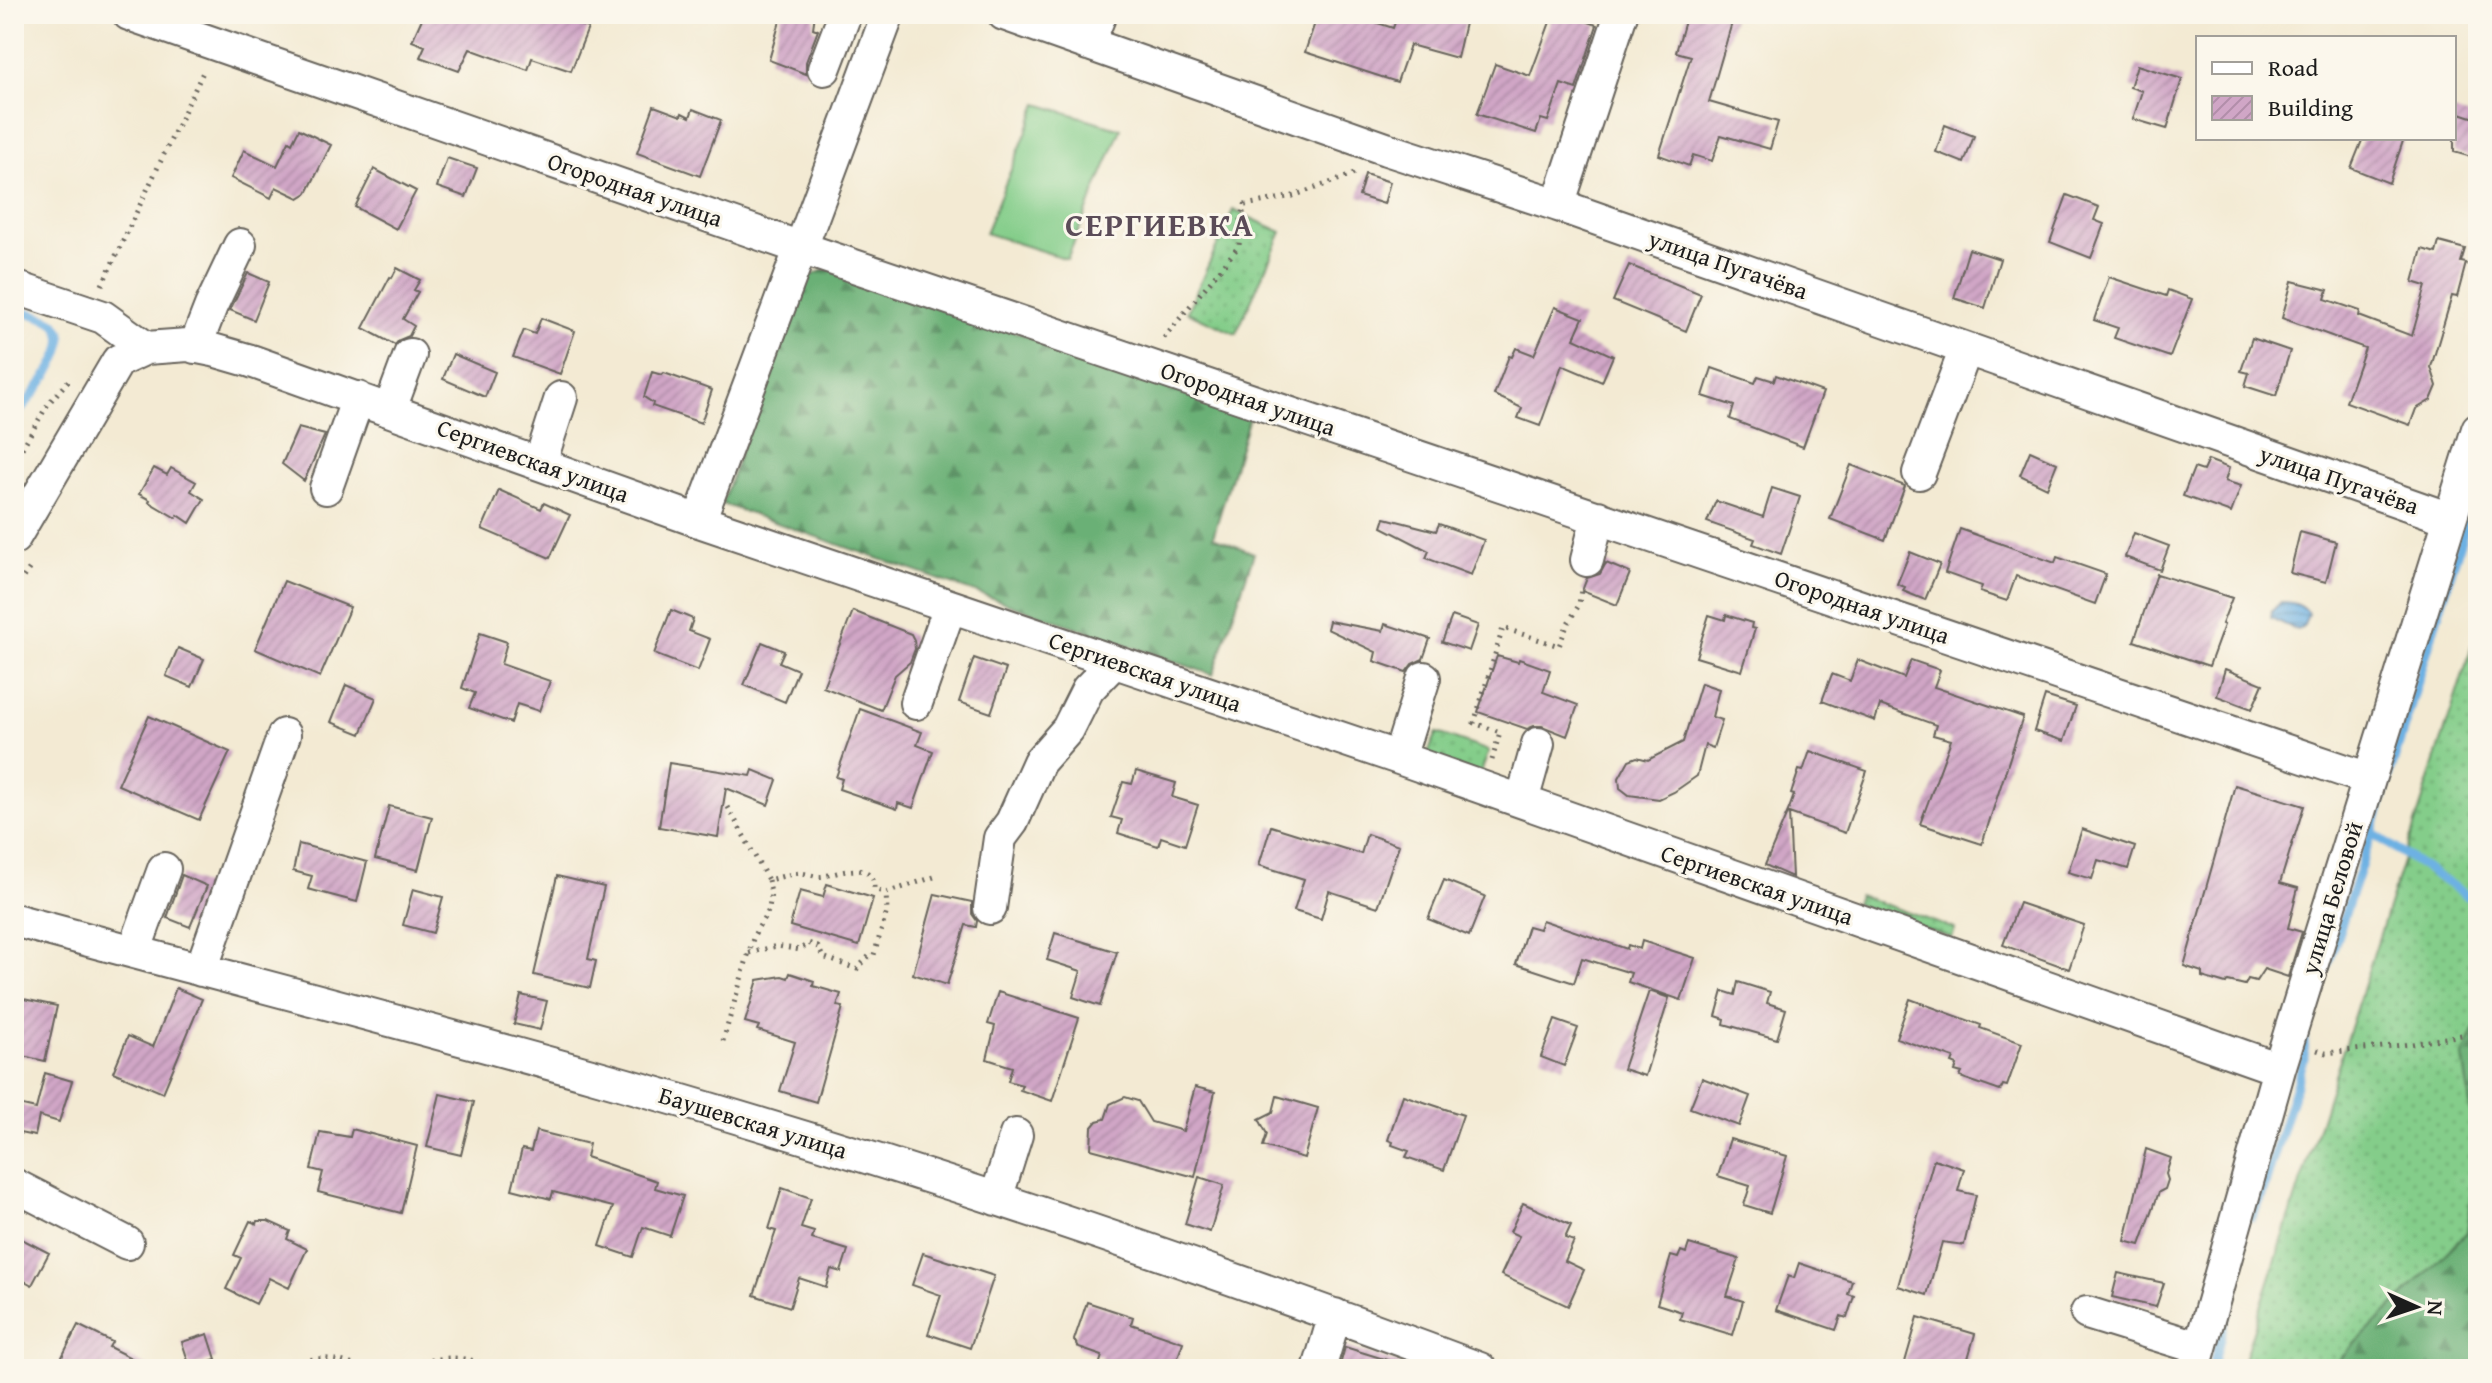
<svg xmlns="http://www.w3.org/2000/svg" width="2492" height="1383" font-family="'Gentium Book Plus',serif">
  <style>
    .grass { fill: url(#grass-dots); stroke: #507453; stroke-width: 2 }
    .forest { fill: url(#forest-firs); stroke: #446649; stroke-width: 2 }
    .garden { fill: #84cd8a; stroke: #507453; stroke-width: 2 }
    .water { fill: url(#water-rules); stroke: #446680; stroke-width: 2 }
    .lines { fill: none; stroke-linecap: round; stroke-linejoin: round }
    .stream { stroke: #6db1e3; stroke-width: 9 }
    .building { fill: url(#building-hatch) }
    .minor-casing { stroke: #67645c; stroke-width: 36 }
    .path { stroke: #67645c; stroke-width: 5; stroke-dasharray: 2 6; stroke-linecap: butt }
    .minor { stroke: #fff; stroke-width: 32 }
    .labels { text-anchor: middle; stroke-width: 6; stroke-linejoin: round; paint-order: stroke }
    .street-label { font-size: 24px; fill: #1c1c1c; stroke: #fbf7ec }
    .district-label { font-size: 32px; font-weight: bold; letter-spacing: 2px; fill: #5b4c58; stroke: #fbf7ec }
  </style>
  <defs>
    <pattern id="grass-dots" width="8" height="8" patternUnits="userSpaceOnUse" patternTransform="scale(2)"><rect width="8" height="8" fill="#84cd8a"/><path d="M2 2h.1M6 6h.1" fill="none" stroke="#71af76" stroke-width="1.8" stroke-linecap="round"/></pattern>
    <pattern id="forest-firs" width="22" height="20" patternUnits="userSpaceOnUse" patternTransform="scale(2)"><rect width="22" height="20" fill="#6bb076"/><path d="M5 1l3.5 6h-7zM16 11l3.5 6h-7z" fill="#578e60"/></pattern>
    <pattern id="water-rules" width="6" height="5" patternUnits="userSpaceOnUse" patternTransform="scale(2)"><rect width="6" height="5" fill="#6db1e3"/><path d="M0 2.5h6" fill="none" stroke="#598fb7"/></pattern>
    <pattern id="building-hatch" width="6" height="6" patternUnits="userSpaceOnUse" patternTransform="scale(2)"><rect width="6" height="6" fill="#d0a6c6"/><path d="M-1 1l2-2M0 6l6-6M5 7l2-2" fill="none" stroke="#b28eaa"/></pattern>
  </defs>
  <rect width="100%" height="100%" fill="#fbf7ec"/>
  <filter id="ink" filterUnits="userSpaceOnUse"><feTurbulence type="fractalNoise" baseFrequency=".0125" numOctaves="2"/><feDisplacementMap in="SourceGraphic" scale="16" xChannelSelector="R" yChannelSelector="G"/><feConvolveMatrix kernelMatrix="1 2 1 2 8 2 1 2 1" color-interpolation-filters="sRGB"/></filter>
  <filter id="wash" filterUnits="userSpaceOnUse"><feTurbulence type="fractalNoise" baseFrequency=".006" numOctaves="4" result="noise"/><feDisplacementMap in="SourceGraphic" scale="32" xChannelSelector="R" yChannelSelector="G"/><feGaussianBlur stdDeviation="1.8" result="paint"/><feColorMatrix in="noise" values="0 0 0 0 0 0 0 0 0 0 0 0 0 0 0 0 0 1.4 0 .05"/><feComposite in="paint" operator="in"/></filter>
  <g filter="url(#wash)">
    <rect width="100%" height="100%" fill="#f3ead3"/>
    <!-- grass -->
    <path class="grass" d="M1233,210L1282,232L1236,334L1187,312Z
      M2478,627V1369H2241Z
      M1437,733L1489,751L1480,775L1427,755Z
      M1858,895L1955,929L1952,938L1855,904Z"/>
    <!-- forest -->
    <path class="forest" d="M833,268L1250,414L1213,537L1254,553L1213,675L722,504L792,304C805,283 807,272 833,268Z
      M2478,1022V1369H2336L2339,1360L2467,1232L2477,1155L2463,1056Z"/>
    <!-- garden -->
    <path class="garden" d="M1038,104L1121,129L1067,259L985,233Z"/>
    <!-- water -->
    <path class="water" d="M2281,602C2292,602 2303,604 2308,614L2303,628L2297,630L2271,618L2272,611Z"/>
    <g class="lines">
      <!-- stream -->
      <path class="stream" d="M14,309C25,312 40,315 51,321C85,341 28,400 14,418
        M2372,833L2478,903
        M2326,970L2372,833L2478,484
        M2252,1217L2261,1198L2304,1059L2305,1033
        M2212,1369L2233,1289"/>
    </g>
    <g id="blocks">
      <!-- building -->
      <path class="building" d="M424,14H548L588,28L571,71L532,58L528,70L470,49L459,71L420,57L425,46L412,41Z
        M782,14H815L813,28L818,30L806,62V74L769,60Z
        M1318,14H1350L1393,28L1398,14H1430L1465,23L1457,58L1410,45L1397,82L1305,52Z
        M1553,14H1567L1597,25L1576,89L1561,84L1548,121L1541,119L1536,133L1477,114L1495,64L1530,76Z
        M1687,14H1716L1733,19L1709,102L1778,122L1770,149L1721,135L1712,161L1693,155L1689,166L1659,155L1691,56L1676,52Z
        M2137,65L2182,79L2167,129L2133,119L2142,91L2130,87Z
        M654,106L681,116L682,113L690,117L693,109L721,120L700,176L637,153Z
        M2454,111L2478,119V159L2454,152Z
        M1945,125L1974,136L1964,163L1936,152Z
        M299,129L331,145L307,193L299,198L276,187L271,198L231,178L244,150L277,166L289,141L292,143Z
        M2363,138H2404L2389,183L2351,168Z
        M447,158L477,168L466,197L437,187Z
        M374,169L416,191L396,229L355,207Z
        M1365,174L1390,182L1384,204L1359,196Z
        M2067,195L2099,207L2094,220L2104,224L2091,258L2050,242Z
        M2439,242L2465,249L2461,262L2466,263L2457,297L2452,296L2431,367L2437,386L2431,400L2416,409L2410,425L2346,402L2365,348L2282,318L2292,281L2328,290L2325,299L2360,311L2359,316L2412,336L2426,286L2413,282L2422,249L2436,253Z
        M1969,249L2000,259L1985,308L1954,298Z
        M1629,265L1701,294L1686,331L1613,301Z
        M397,268L420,280L414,290L418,292L403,319L414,326L409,336L399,340L395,345L363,328L390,277L392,278Z
        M248,273L269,282L254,320L230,310Z
        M2109,277L2166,296L2168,290L2192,299L2170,357L2114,338L2118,328L2094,320Z
        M1555,307L1583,318L1574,338L1613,356L1602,382L1562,365L1540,426L1518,418L1522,408L1494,395L1509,356L1512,357L1516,348L1534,355Z
        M541,318L575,331L560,374L513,357L524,330L535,334Z
        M2252,338L2290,351L2276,396L2245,386L2249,373L2241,371Z
        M453,354L495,372L485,397L443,379Z
        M1712,368L1755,383L1758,376L1774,381L1776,375L1823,392L1803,447L1730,419L1734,406L1703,396Z
        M652,372L662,375L664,373L712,390L701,423L652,406L653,403L644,397Z
        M298,428L325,435L304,481L282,464Z
        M2030,451L2057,463L2047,488L2020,475Z
        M2208,460L2229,468L2225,481L2241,486L2231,513L2183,496L2194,468L2203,471Z
        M1851,465L1905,486L1885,540L1830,519Z
        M154,468L167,475L171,468L196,482L191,491L204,499L190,523L178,515L176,518L149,502L150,500L139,494Z
        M1772,488L1800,497L1781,554L1753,544L1755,539L1707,522L1716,501L1763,517Z
        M499,490L541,509L544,503L570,515L550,558L482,529Z
        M1385,518L1436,531L1439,524L1484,540L1471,575L1426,558L1429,551L1382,527Z
        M1960,529L2055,563L2057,557L2106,574L2095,604L2016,576L2007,601L1980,592L1982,586L1945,573Z
        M2300,532L2336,542L2326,582L2290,573Z
        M2134,533L2169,546L2160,570L2125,557Z
        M1910,552L1940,564L1925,600L1903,591L1905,587L1897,584Z
        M1606,563L1630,573L1617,605L1582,591L1587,578L1600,574Z
        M2157,574L2232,598L2222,624L2224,625L2209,666L2134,641Z
        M284,581L350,607L320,677L255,649Z
        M671,610L693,619L689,631L710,639L698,671L654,654Z
        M853,611L911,634L914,640L915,649L910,662L895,675L881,710L823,687Z
        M1709,615L1725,620L1726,615L1752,623L1751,628L1755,629L1742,671L1696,657Z
        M1452,616L1478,625L1469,651L1442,642Z
        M1329,621L1383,631L1385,624L1430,639L1423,659L1412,664L1406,672L1374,661L1376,652L1327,629Z
        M480,633L507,642L501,664L550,681L539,711L517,704L511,723L469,708L475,693L462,688Z
        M762,642L784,651L779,662L798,670L785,702L744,685Z
        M178,648L204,659L192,687L166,676Z
        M1497,656L1518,662L1519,659L1550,670L1543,692L1578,705L1567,736L1542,726H1534L1527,729L1478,712Z
        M974,658L1006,669L991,713L959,702Z
        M1858,660L1904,678L1911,660L1940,670L1934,687L2023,717L1982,844L1920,824L1951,740L1933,735L1936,725L1880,705L1875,721L1822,701L1832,674L1850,681Z
        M2225,669L2263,684L2252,709L2217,696Z
        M1701,683L1719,689L1712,717L1722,720L1713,748L1705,745L1697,776L1674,792L1659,799L1629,795L1620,788L1619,778L1629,760L1637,757L1648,760L1683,742Z
        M346,685L376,698L361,734L331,722Z
        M2045,696L2076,706L2064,741L2034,731Z
        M860,709L922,732L917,745L933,751L913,808L898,803L897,809L839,789L842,779L836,777Z
        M149,716L230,752L199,820L118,785Z
        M1810,751L1867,771L1845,833L1789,813L1792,877L1765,865L1789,809L1794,795L1791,794L1799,770L1803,771Z
        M669,763L751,776L753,770L777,780L768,805L726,788L718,837L659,827Z
        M1136,771L1176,783L1172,797L1198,805L1185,845L1161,837L1158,846L1118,833L1122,820L1111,817L1123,782L1132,784Z
        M2235,785L2304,806L2280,883L2298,888L2288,928L2302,932L2288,977L2264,969L2256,981L2248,979L2245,985L2228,981L2226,984L2202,977V972L2184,966Z
        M389,806L432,817L418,870L375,859Z
        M1271,826L1361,854L1367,834L1399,845L1378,907L1329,891L1321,919L1294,911L1304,879L1259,865Z
        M2082,829L2135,847L2128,869L2098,860L2092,879L2068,872Z
        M299,844L367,862L357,902L308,889L312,876L293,871Z
        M182,875L207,886L190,927L167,918Z
        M557,876L604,887L588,959L596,961L590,988L534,975Z
        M1444,880L1485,896L1469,936L1428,919Z
        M827,884L873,898L859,946L790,926L800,891L823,897Z
        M413,889L443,897L433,933L403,925Z
        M935,894L972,902V914L977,921L976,927L966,925L947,985L913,974Z
        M2019,903L2084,925L2069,969L2003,945Z
        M1542,920L1627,949L1628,945L1640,949L1642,941L1695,958L1681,1000L1628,982L1631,973L1582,958L1574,983L1516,964L1528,926L1539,929Z
        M1055,933L1117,952L1100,1006L1073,997L1081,971L1047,960Z
        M790,973L814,981L813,986L841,994L837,1006L843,1007L816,1102L780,1091L795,1042L757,1030L759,1026L745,1022L758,980L782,976L788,978Z
        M1738,982L1770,992L1767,1003L1786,1009L1777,1039L1724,1024L1725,1019L1716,1016L1723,991L1735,995Z
        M176,988L202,999L163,1093L113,1072L128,1036L153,1047Z
        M1649,991L1669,998L1645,1076L1623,1069Z
        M998,992L1079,1018L1052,1101L1020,1090L1022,1085L1008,1081L1012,1067L987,1059L995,1026L988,1024Z
        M521,995L547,1001L540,1030L514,1024Z
        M14,997L57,1006L45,1061L14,1054Z
        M1910,999L1981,1025L1980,1028L2022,1043L2007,1086L2003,1085L2000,1091L1960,1077L1962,1073L1955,1071L1957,1065L1952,1063L1954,1058L1896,1038Z
        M1555,1020L1578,1028L1564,1066L1541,1057Z
        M45,1073L72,1081L59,1122L39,1116L35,1136L14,1132V1104L36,1109Z
        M1702,1078L1750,1096L1739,1126L1690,1108Z
        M1195,1087L1215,1092L1195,1177L1091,1149L1092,1127L1097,1121L1105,1119L1110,1104L1125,1097L1138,1101L1151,1122L1183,1131Z
        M440,1094L474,1102L461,1155L427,1147Z
        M1403,1095L1463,1115L1444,1170L1406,1157L1409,1151L1392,1145L1393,1142L1388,1140Z
        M1277,1096L1318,1108L1304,1158L1263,1146L1267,1134L1259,1119L1273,1112Z
        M352,1129L417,1146L401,1213L318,1192L323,1172L311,1169L320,1132L350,1137Z
        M536,1131L589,1144L586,1157L657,1181L655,1188L683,1196L670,1236L643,1227L633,1257L600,1246L613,1207L553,1192L551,1199L512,1189L522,1149L531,1151Z
        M1730,1139L1787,1156L1770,1213L1744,1205L1750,1186L1718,1176Z
        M2146,1149L2171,1158L2166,1174L2168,1180L2165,1189L2159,1192L2140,1245L2125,1241Z
        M1934,1159L1964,1169L1958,1191L1976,1195L1964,1245L1942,1242L1927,1295L1898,1286Z
        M1199,1177L1224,1185L1210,1232L1185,1224Z
        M782,1188L811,1198L801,1228L814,1232L812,1239L848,1250L841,1272L831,1269L826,1287L799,1278L790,1307L754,1295L776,1231L769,1229Z
        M1523,1203L1571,1225L1565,1238L1574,1241L1565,1261L1584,1270L1568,1306L1501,1275L1519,1236L1510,1232Z
        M250,1221L257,1224L258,1221H268L290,1231L287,1239L307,1249L289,1288L269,1278L256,1304L226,1289L241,1258L234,1255Z
        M14,1235L49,1253L32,1285L14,1275Z
        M1689,1244L1739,1259L1727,1296L1743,1301L1733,1335L1680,1319L1682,1312L1657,1304L1671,1256L1678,1258L1681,1251L1686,1253Z
        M923,1253L994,1276L970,1348L928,1334L941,1295L912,1285Z
        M1799,1263L1852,1281L1848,1294L1854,1296L1847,1318L1841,1316L1836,1330L1776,1310L1788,1276L1794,1278Z
        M2118,1273L2164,1283L2156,1307L2112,1297Z
        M1087,1302L1133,1317L1131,1324L1183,1342L1174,1369H1098L1102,1356L1079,1348L1074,1340Z
        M1918,1317L1975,1334L1965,1369H1903Z
        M78,1325L112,1342L109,1347L153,1369H56Z
        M208,1334L216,1359L190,1367L182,1342Z
        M1345,1347L1400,1364L1399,1369H1339Z"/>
    </g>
  </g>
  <g filter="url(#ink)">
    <use href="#blocks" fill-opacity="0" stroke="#67645c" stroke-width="2"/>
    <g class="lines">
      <defs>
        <path id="minor" d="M129,14L801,248L2369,779
          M1004,14L1386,149L1558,205L2450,519
          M1088,44L1100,14
          M824,69L845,14
          M1558,205L1621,14
          M14,287L103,317L146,348L188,345L213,350L251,361L699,521L1399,758L2279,1069
          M195,347L211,306L240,245
          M390,409L410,355
          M540,463L561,398
          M1919,473L1966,349
          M326,488L358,398
          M699,521L888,14
          M14,538L118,361L146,348
          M1587,560L1598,517
          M916,703L950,606
          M1399,758L1424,678
          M1522,801L1538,744
          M990,908L1000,838L1012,822L1039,762L1068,729L1088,689L1114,662
          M14,920C208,972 402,1022 595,1076C894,1160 1189,1260 1480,1369
          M134,952L164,869
          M201,970L284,735
          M14,1185L127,1243
          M996,1199L1016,1135
          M2087,1313L2200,1348
          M1319,1369L1335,1315
          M2194,1369L2279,1069L2478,429"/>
      </defs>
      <!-- minor casing -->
      <use href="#minor" class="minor-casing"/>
      <!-- path -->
      <path class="path" d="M102,285L204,70
        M1164,338L1239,246L1241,220L1245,205L1293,196L1349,176L1357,171
        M14,462L48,404L69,380
        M14,590L32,565
        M1492,760L1500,732L1474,723L1503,628L1559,646L1568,623L1579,605L1581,588
        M728,807L768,880C778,878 789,874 799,873C807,873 816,878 824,876C840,873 875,859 874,889L886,893
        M749,953L777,946L800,950L808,943L818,947L823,957L857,969L869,956L874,955L887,911L886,893L934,877
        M723,1041L754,935L769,910L771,892L768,880
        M2317,1050L2326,1053L2412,1044L2478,1032
        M281,1369L284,1365C317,1357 332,1355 363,1369
        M400,1369C436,1357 460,1352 496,1369"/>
      <!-- minor -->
      <use href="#minor" class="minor"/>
    </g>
  </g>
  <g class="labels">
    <!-- street labels -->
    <g class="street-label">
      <text transform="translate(635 190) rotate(19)" y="8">Огородная улица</text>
      <text transform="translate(1728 265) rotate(19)" y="8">улица Пугачёва</text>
      <text transform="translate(1248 399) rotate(19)" y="8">Огородная улица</text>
      <text transform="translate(533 461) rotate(20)" y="8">Сергиевская улица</text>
      <text transform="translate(2339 480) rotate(19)" y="8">улица Пугачёва</text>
      <text transform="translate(1862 607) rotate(19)" y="8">Огородная улица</text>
      <text transform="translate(1145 672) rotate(19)" y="8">Сергиевская улица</text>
      <text transform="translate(1757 885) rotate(19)" y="8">Сергиевская улица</text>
      <text transform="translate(2332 898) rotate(-73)" y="8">улица Беловой</text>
      <text transform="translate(753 1123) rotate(17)" y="8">Баушевская улица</text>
    </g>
    <!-- district labels -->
    <g class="district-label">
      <text x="1160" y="236">СЕРГИЕВКА</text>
    </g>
  </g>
  <!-- margin -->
  <rect width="2492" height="1383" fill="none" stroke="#fbf7ec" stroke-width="48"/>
  <!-- legend -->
  <rect x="2196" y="36" width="260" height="104" fill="#fbf7ec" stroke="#a29f99" stroke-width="2"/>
  <rect x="2212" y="62" width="40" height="12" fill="#ffffff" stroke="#a29f99" stroke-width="2"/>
  <text x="2268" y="76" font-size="24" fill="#1c1c1c">Road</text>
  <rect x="2212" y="96" width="40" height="24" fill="url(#building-hatch)" stroke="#a29f99" stroke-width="2"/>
  <text x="2268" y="116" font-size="24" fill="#1c1c1c">Building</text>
  <!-- north arrow -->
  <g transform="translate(2416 1307) rotate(93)" stroke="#fbf7ec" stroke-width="6" paint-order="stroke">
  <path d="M0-6L14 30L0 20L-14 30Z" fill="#1c1c1c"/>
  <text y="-12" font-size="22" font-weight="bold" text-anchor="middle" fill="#1c1c1c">N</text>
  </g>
</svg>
